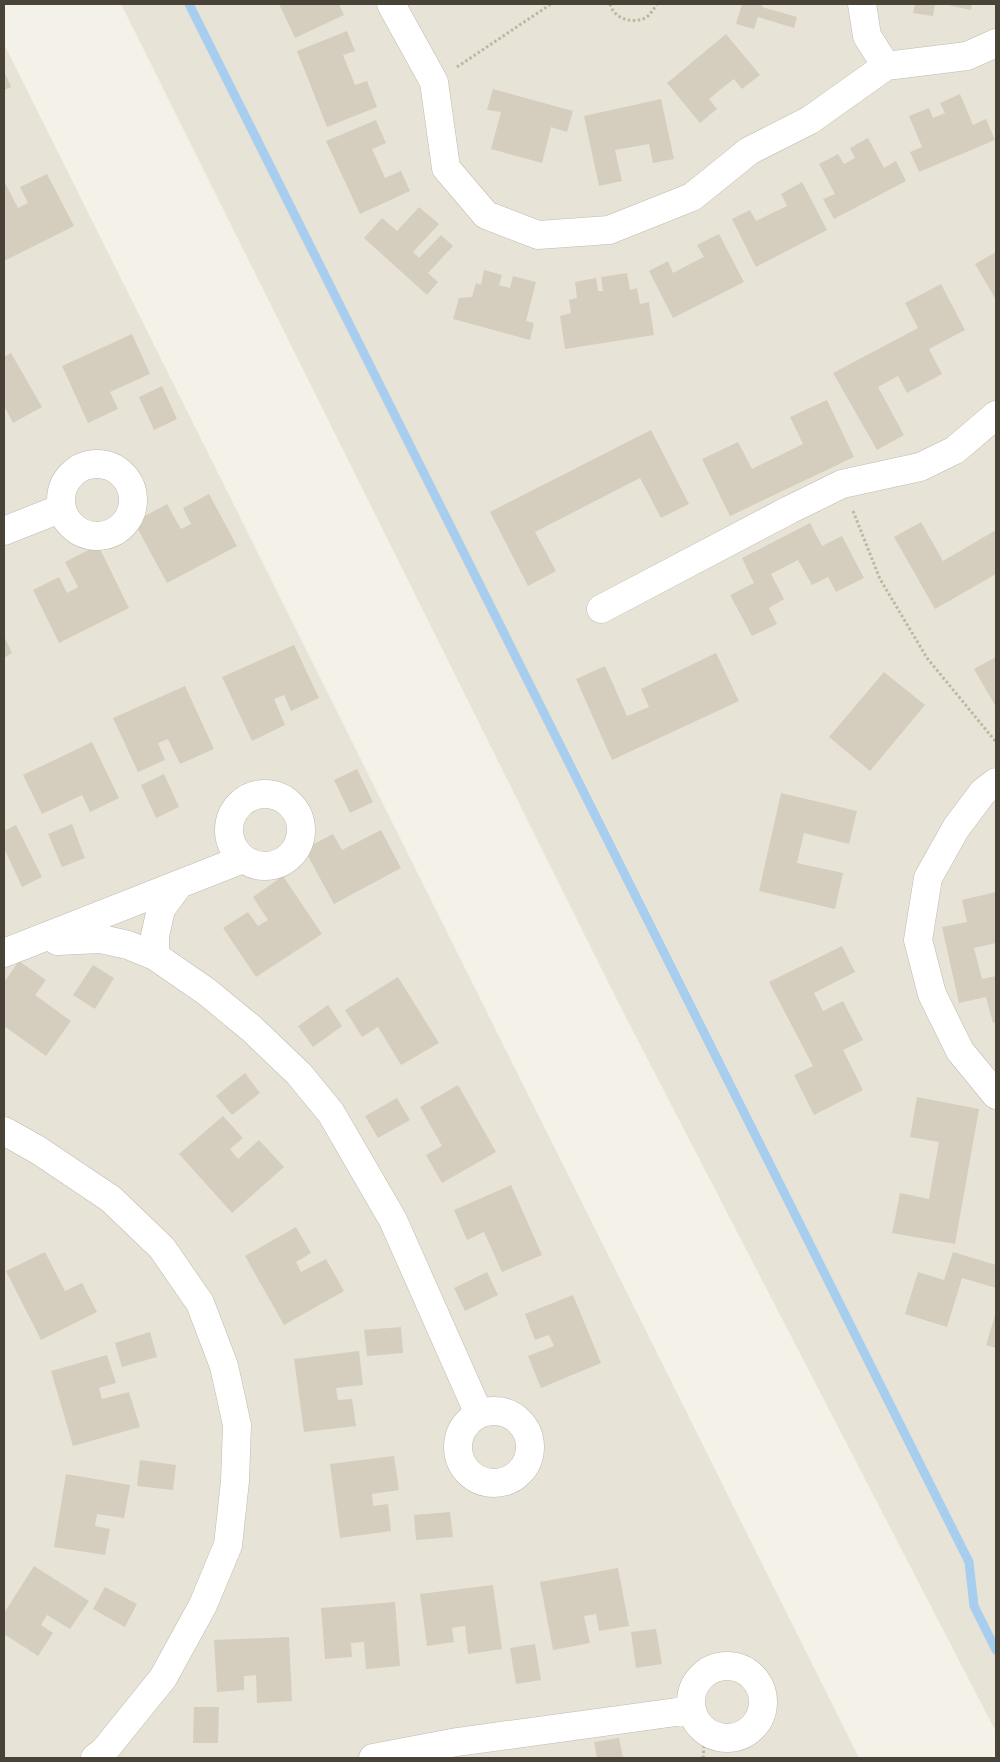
<svg xmlns="http://www.w3.org/2000/svg" width="1000" height="1762" font-family="Lato,sans-serif">
  <style>
    .residential { fill: #e8e3d7 }
    .lines { fill: none; stroke-linecap: round; stroke-linejoin: round }
    .stream { stroke: #a7cdef; stroke-width: 9 }
    .building { fill: #d5cebe }
    .minor-casing { stroke: #bfbaab; stroke-width: 29 }
    .path { stroke: #c1b69d; stroke-width: 3; stroke-dasharray: 2.5 2.5; stroke-linecap: butt }
    .minor { stroke: #fff; stroke-width: 28 }
  </style>
  <rect width="100%" height="100%" fill="#f4f1e9"/>
  <!-- residential -->
  <path class="residential" d="M121,4H996V1732L618,1002Z
    M4,44L859,1758H4Z"/>
  <g class="lines">
    <!-- stream -->
    <path class="stream" d="M189,4L969,1562L974,1606L996,1650"/>
  </g>
  <!-- building -->
  <path class="building" d="M279,4H339L344,15L295,38Z
    M742,4H763L762,7L797,17L794,28L758,17L754,29L736,24Z
    M915,4H935L933,16L913,13Z
    M943,4H972L971,10Z
    M347,31L355,51L343,55L355,85L367,81L377,107L327,127L297,51Z
    M726,34L760,75L742,89L734,79L721,89L709,99L717,109L700,123L667,83Z
    M4,71L11,87L4,90Z
    M493,89L573,111L567,132L551,127L542,163L491,149L501,112L487,110Z
    M960,94L973,125L986,119L995,140L919,172L910,152L922,147L909,116L929,108L933,118L945,113L940,103Z
    M661,99L674,159L653,163L649,144L615,150L622,181L599,186L584,116Z
    M376,120L386,143L372,149L385,178L401,171L410,191L360,214L326,141Z
    M868,138L884,168L896,161L906,181L834,219L823,199L835,194L819,164L838,154L844,164L855,158L850,148Z
    M47,174L74,226L4,261V184L5,183L18,208L28,203L20,187Z
    M802,182L827,230L756,267L732,219L750,210L756,221L787,206L781,194Z
    M419,207L439,224L413,252L419,258L441,235L453,246L428,273L438,282L427,295L364,238L382,218L397,231Z
    M719,234L744,282L673,318L649,271L668,261L673,273L690,264L704,257L697,245Z
    M996,252V300L975,264Z
    M484,270L502,275L499,285L510,288L513,276L536,282L526,321L534,323L530,340L453,319L459,298L472,297L476,283L481,285Z
    M627,273L630,290L637,288L640,304L649,302L654,335L565,349L560,316L571,313L569,300L577,298L575,282L596,278L598,291H603L601,277Z
    M941,284L965,330L929,349L942,374L907,393L898,376L878,387L904,435L877,450L833,373L918,328L905,303Z
    M132,334L150,374L110,392L118,409L88,423L62,366Z
    M11,353L42,407L13,423L4,406V357Z
    M162,386L177,419L154,430L139,397Z
    M827,400L854,457L730,516L702,459L738,442L752,469L803,444L790,417Z
    M651,430L689,504L661,518L640,478L535,532L556,571L528,586L490,512Z
    M209,494L237,546L167,583L134,522L167,504L181,529L191,524L183,508Z
    M921,522L943,561L996,530V574L935,609L894,537Z
    M810,523L822,546L842,536L864,578L836,592L828,577L812,585L798,560L771,574L784,599L769,608L777,624L752,636L730,595L754,583L742,558Z
    M98,545L129,608L59,643L33,590L59,577L67,593L78,587L65,562Z
    M4,636L12,653L4,658Z
    M294,645L319,698L291,711L284,695L274,699L285,725L252,741L222,677Z
    M716,653L739,701L612,760L576,679L605,666L627,716L649,707L641,689Z
    M996,657V707L974,669Z
    M884,672L925,705L870,771L829,737Z
    M185,686L214,749L180,764L168,739L158,743L165,760L138,772L113,718Z
    M92,742L119,798L90,812L82,795L42,814L23,775Z
    M357,769L373,802L350,813L334,780Z
    M164,774L179,807L156,818L141,785Z
    M781,793L857,811L849,844L804,833L797,863L843,873L835,909L759,891Z
    M72,824L85,858L62,867L48,834Z
    M16,825L42,877L22,887L4,848V831Z
    M381,830L401,868L334,904L304,849L333,834L342,850Z
    M283,876L322,934L256,977L223,928L248,912L258,926L268,920L253,897Z
    M996,892V943L974,948L982,979L996,976V1022L993,1023L986,997L959,1003L942,927L967,922L962,900Z
    M842,946L855,972L814,993L823,1011L843,1001L863,1040L843,1050L863,1090L814,1115L794,1075L813,1066L769,982Z
    M19,961L46,980L35,995L71,1021L46,1056L4,1026V982Z
    M93,965L114,978L95,1009L73,995Z
    M398,977L439,1043L401,1065L378,1027L362,1037L345,1010Z
    M328,1005L342,1026L313,1047L298,1026Z
    M245,1073L260,1093L232,1115L216,1096Z
    M458,1085L496,1152L442,1183L426,1155L442,1146L420,1107Z
    M917,1097L979,1109L955,1244L892,1233L900,1193L929,1199L934,1170L939,1142L910,1137Z
    M397,1098L410,1120L378,1138L365,1116Z
    M223,1116L243,1138L230,1149L238,1159L259,1140L284,1167L232,1213L179,1154Z
    M511,1185L542,1255L502,1272L484,1232L467,1240L454,1210Z
    M296,1227L311,1253L296,1262L301,1272L326,1259L344,1291L284,1325L245,1256Z
    M45,1252L65,1291L82,1283L97,1312L41,1340L6,1271Z
    M953,1252L996,1265V1288L962,1278L947,1327L905,1314L918,1272L944,1280Z
    M487,1272L498,1295L465,1311L454,1288Z
    M573,1295L601,1363L541,1388L528,1356L554,1346L549,1335L535,1340L525,1314Z
    M996,1312V1348L986,1345Z
    M401,1327L403,1353L367,1356L364,1330Z
    M150,1332L157,1357L122,1367L115,1343Z
    M359,1351L363,1385L336,1388L338,1400L352,1399L356,1426L304,1432L294,1359Z
    M107,1355L116,1383L99,1388L102,1399L129,1392L140,1427L73,1446L51,1371Z
    M394,1456L399,1490L372,1494L373,1506L388,1504L391,1531L340,1538L330,1464Z
    M140,1460L176,1465L173,1490L137,1486Z
    M66,1474L130,1485L124,1518L97,1514L95,1526L110,1529L105,1555L54,1547Z
    M450,1512L453,1537L416,1540L414,1515Z
    M34,1566L89,1601L70,1629L47,1615L41,1625L53,1633L38,1656L4,1634V1613Z
    M618,1568L629,1626L599,1631L596,1614L584,1616L590,1643L553,1650L540,1582Z
    M493,1585L502,1649L468,1654L465,1626L452,1628L454,1642L427,1646L420,1594Z
    M105,1587L137,1604L125,1627L93,1609Z
    M395,1602L400,1666L366,1669L364,1642L351,1643L352,1657L325,1659L321,1608Z
    M656,1629L662,1664L636,1668L631,1632Z
    M289,1637L292,1701L257,1703L256,1675L244,1676V1690L217,1692L214,1640Z
    M535,1644L541,1680L516,1684L510,1648Z
    M194,1707H219L218,1743H193Z
    M619,1738L623,1758H597L594,1742Z"/>
  <g class="lines">
    <defs>
      <path id="minor" d="M391,4L434,82L446,168L486,215L538,235L609,230L692,197L749,151L810,120L886,66L967,56L996,43
        M862,4L867,36L886,66
        M61 500a36 36 0 1 1 72 0a36 36 0 1 1-72 0Z
        M4,531L62,508
        M601,609L789,510L842,484L920,467L955,450L996,415
        M996,782L983,792L956,828L928,878L918,940L932,994L960,1051L996,1095
        M229 830a36 36 0 1 1 72 0a36 36 0 1 1-72 0Z
        M57,941L101,939L128,945L155,956V936L161,909L178,886
        M4,953L243,859
        M155,956L207,992L252,1029L299,1074L331,1113L393,1220L479,1414
        M4,1131L38,1150L111,1199L162,1248L200,1303L224,1366L237,1425L235,1481L228,1545L203,1605L163,1678L104,1751L95,1758
        M458 1447a36 36 0 1 1 72 0a36 36 0 1 1-72 0Z
        M691 1702a36 36 0 1 1 72 0a36 36 0 1 1-72 0Z
        M373,1758L457,1742L691,1710"/>
    </defs>
    <!-- minor casing -->
    <use href="#minor" class="minor-casing"/>
    <!-- path -->
    <path class="path" d="M610,4C614,19 634,25 647,17C651,13 654,9 657,4
      M457,67L551,4
      M853,511L880,579L927,658L996,742
      M703,1758L705,1734"/>
    <!-- minor -->
    <use href="#minor" class="minor"/>
  </g>
  <!-- border -->
  <rect width="1000" height="1762" fill="none" stroke="#484237" stroke-width="10"/>
</svg>
